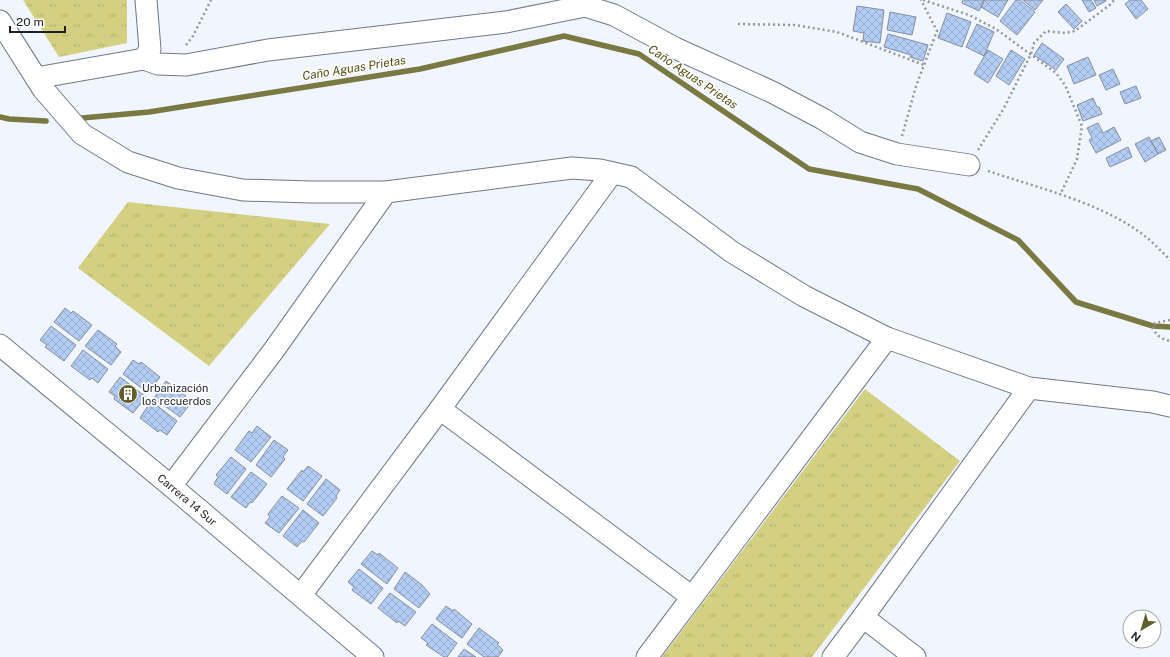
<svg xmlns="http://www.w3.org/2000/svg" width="1170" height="657" font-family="'Public Sans',sans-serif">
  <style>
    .park { fill: url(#park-tufts) }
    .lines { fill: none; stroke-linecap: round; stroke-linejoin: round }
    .stream { stroke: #7a7942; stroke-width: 5.5 }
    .building { fill: url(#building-cross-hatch); stroke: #858e9c }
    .minor-casing { stroke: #707986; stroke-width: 23 }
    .path { stroke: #92969e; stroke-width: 2.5; stroke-dasharray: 2 3; stroke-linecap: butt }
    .minor { stroke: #fff; stroke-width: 21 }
    .labels { text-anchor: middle; stroke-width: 3.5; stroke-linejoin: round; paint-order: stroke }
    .poi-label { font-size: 11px; fill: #1c1f24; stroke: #fff; text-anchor: start }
    .street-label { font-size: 11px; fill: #1c1f24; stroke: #fff }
    .water-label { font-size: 12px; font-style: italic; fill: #514e10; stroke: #fff }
  </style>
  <defs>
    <pattern id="park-tufts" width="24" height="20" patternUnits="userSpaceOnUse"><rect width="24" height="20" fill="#d3d081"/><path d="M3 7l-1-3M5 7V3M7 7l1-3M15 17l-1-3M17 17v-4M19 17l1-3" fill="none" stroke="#b5b26f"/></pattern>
    <pattern id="building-cross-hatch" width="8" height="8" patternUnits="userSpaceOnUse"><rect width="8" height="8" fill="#b2ccf3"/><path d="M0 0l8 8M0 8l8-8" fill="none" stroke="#98afd0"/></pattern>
  </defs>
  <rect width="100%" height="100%" fill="#f0f5ff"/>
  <!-- park -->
  <path class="park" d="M23,0H127V43L59,57Z
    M128,202L330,224L209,366L78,268Z
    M865,389L960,461L812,657H662Z"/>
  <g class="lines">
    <!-- stream -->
    <path class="stream" d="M0,117L9,119L46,121
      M82,118L149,112L420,69L564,36L639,54L809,169L918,189L1018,240L1076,302L1153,326L1170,327"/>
  </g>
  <!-- building -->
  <path class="building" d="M963,0H984L979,11L962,3Z
    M985,0H1008L998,17L981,7Z
    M1016,0H1020L1035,12L1017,35L1000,21Z
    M1023,0H1043L1035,10Z
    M1082,0H1091L1096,8L1089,12Z
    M1094,0H1105L1106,1L1097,6Z
    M1130,0H1141L1148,9L1136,19L1125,4Z
    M1066,4L1082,21L1074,29L1058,12Z
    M857,6L884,10L880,43L863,41L864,33L853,31Z
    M890,12L916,17L912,35L887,30Z
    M947,13L971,22L962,47L938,38Z
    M977,24L994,32L984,56L966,47Z
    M888,34L928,45L923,61L910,57L911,55L884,47Z
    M1042,43L1064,59L1056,70L1034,55Z
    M988,50L1003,59L988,83L974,74Z
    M1011,50L1025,59L1009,85L996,76Z
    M1088,57L1096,75L1074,84L1067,66Z
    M1113,69L1120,84L1106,90L1099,75Z
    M1136,86L1141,98L1125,104L1120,92Z
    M1093,98L1097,107H1099L1102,114L1083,121L1077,105Z
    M1098,123L1103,133L1114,127L1121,140L1096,153L1089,140L1092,138L1087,128Z
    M1149,137L1158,154L1145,162L1135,144Z
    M1159,137L1166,150L1158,154L1151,141Z
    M1128,147L1132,157L1110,167L1106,158Z
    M65,308L71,313L73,311L92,325L79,341L54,322Z
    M51,326L76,345L64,361L45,347L47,345L40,340Z
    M98,330L117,344L115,346L121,352L111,365L85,346Z
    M83,350L108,369L98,383L92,378L90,380L71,366Z
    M133,360L139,364L141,362L160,377L148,393L123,374Z
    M120,377L146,397L133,413L114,399L115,396L109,392Z
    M166,381L186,396L184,398L191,403L180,417L154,398Z
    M151,401L177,421L167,435L160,430L158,432L140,418Z
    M257,426L271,437L251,462L235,450L249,431L252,433Z
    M274,440L288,450L283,457L285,459L271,477L256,465Z
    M231,457L246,469L227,494L214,484L218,477L216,475Z
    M308,466L322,476L303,501L287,489L302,470L303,472Z
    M251,472L267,484L252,503L250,502L246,508L231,497Z
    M326,479L340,490L336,496L337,498L323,516L307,504Z
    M282,496L299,508L279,533L265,523L270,517L268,514Z
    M303,510L319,523L304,542L302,541L297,547L283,536Z
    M372,551L378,555L379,553L398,568L387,584L361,564Z
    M359,569L383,588L371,604L352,590L354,587L348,582Z
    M405,572L422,585L430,594L419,608L394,589Z
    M390,593L416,612L405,626L398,621L397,623L378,608Z
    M446,606L453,611L454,609L472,624L462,638L436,619Z
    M432,624L457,643L447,657H444L426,645L428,643L421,638Z
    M479,628L499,643L497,644L503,650L498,657H484L467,644Z
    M464,649L476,657H458Z"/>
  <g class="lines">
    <defs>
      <g id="minor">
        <path d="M0,21L43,89L82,134L128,162L178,178L243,190L311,192H386L572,168L600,170L631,177L732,252L804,296L887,338L1029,388L1153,402L1170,406"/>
        <path d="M144,59L158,64L186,65L268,50L506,22L585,6L614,15L675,48L772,92L823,119L860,142L897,154L969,165"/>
        <path d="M36,78L144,59L150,49L146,0"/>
        <path id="s1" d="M0,345L171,486L373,657"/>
        <path d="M440,409L692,597"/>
        <path d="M171,486L274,350L386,192"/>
        <path d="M301,595L440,409L612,173"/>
        <path d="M863,617L915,657"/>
        <path d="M647,657L887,338"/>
        <path d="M833,657L863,617L1029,388"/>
      </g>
    </defs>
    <!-- minor casing -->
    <use href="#minor" class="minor-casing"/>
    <!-- path -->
    <path class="path" d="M923,0L969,15L996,29L1056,73L1065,85L1082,126L1077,159L1060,195
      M738,24L795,25L837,32L924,65
      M186,45L193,36L211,0
      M902,136L916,86L937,31L921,0
      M978,150L1004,108L1031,54L1034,43L1046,31L1065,33L1075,31L1111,4L1114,0
      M988,171C1036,187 1097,202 1138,231C1150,239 1160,250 1170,260
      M1170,320L1155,323L1153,326C1154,335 1162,339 1170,341"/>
    <!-- minor -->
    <use href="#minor" class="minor"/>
  </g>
  <!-- icons -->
  <defs>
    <symbol id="building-disc" viewBox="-11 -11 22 22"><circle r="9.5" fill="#615f2c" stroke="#fff"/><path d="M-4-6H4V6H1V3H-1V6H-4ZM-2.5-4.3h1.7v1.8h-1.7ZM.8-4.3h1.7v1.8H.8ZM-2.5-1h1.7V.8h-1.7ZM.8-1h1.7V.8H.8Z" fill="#fff"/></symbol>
  </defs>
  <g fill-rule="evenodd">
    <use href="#building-disc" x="117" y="383" width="22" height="22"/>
  </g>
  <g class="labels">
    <!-- poi labels -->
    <g class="poi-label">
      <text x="142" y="392">Urbanización<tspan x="142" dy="13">los recuerdos</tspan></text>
    </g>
    <!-- street labels -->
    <g class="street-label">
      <text dy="4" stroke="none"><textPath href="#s1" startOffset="243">Carrera 14 Sur</textPath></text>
    </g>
    <!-- water labels -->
    <g class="water-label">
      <text transform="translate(354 68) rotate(-9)" y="4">Caño Aguas Prietas</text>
      <text transform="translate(693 77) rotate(34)" y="4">Caño Aguas Prietas</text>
    </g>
  </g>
  <!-- north arrow -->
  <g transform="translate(1142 629) rotate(218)"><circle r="19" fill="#ffffff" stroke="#a4a5a7"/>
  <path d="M0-3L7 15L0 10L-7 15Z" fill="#615f2c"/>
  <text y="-6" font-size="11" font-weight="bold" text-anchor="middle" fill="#1c1f24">N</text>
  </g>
  <!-- scale -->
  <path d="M10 26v6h55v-6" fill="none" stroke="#1c1f24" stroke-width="2"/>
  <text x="16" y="26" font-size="12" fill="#1c1f24" stroke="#ffffff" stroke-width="3" paint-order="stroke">20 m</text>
</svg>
